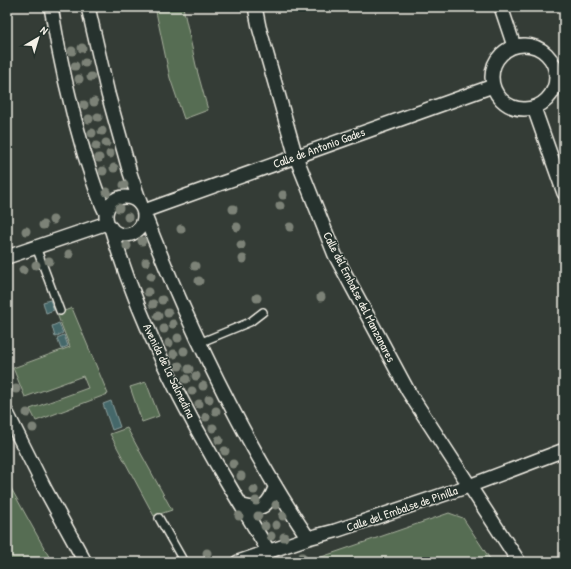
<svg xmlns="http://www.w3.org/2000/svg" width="571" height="569" font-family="'Patrick Hand',sans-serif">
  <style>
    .green { fill: #576d52; stroke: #a6af9d }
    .water { fill: #45686b; stroke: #8b9f9d }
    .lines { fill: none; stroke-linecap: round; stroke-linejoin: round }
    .service-casing { stroke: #f4f1e8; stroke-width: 10 }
    .minor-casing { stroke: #f4f1e8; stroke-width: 16 }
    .service { stroke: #26332d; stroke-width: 7 }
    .minor { stroke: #26332d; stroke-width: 13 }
    .tree { fill: #7b8277 }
    .labels { text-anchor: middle; stroke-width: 3; stroke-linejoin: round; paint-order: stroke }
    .street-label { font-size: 12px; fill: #f4f1e8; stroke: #26332d }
  </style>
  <rect width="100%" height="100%" fill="#343c36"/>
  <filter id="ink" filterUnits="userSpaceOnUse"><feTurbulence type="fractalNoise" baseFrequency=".025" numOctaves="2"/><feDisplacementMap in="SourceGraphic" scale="8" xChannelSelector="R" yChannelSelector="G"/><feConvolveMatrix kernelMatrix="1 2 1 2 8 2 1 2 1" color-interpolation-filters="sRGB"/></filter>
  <g filter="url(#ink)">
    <!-- green -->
    <path class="green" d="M155,7H183L197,70L208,110L184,119L170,78Z
      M72,308L108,394L36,421L30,409L88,388L83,376L25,397L13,368L70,347L57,314Z
      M146,382L159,416L142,422L130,387Z
      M127,428L172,510L154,516L110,434Z
      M7,481L52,562H7Z
      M449,513L463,518L492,562H307Z"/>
    <!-- water -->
    <path class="water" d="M50,300L54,310L46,313L43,302Z
      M59,323L63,333L55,337L52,326Z
      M64,335L68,346L61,349L57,338Z
      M111,401L120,427L112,430L103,404Z"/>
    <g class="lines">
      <defs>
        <path id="service" d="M36,247L60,311
          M199,343L250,322L263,312
          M159,518L184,562"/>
        <path id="minor" d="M51,7C59,56 70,105 84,153C91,173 96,194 106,213
          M88,7L108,94L130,173L141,205
          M255,7L259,27L296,157L335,255L408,391L519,562
          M501,7L514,46
          M492 77a32 32 0 1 1 64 0a32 32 0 1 1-64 0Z
          M534,108L564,193
          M106 216a19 19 0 1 1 38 0a19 19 0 1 1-38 0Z
          M144,211L493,86
          M145,216C189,328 241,437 308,538
          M111,228C138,319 184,411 233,492C245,512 257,531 269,552
          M7,257L107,223
          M7,413L45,489L85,562
          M243,506C262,511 268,506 275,488
          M238,562L308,538L335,531L469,486L564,450"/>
      </defs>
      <!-- service casing -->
      <use href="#service" class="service-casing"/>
      <!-- minor casing -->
      <use href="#minor" class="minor-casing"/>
      <!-- service -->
      <use href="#service" class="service"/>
      <!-- minor -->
      <use href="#minor" class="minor"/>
    </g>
    <!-- trees -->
    <g class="tree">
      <circle cx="82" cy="48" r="4.5"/>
      <circle cx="72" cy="51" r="4.5"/>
      <circle cx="85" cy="63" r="4.5"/>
      <circle cx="75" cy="66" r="4.5"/>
      <circle cx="91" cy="77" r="4.5"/>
      <circle cx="79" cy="79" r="4.5"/>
      <circle cx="94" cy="102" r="4.5"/>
      <circle cx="84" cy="105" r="4.5"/>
      <circle cx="98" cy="117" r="4.5"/>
      <circle cx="89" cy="119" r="4.5"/>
      <circle cx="102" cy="131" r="4.5"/>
      <circle cx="92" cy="133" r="4.5"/>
      <circle cx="106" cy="143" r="4.5"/>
      <circle cx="96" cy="146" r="4.5"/>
      <circle cx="110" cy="154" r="4.5"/>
      <circle cx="99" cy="158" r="4.5"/>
      <circle cx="114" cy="168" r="4.5"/>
      <circle cx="103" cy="171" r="4.5"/>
      <circle cx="124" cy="185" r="4.5"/>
      <circle cx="107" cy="192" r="4.5"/>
      <circle cx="283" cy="195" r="4.5"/>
      <circle cx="280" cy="206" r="4.5"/>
      <circle cx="119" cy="208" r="4.5"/>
      <circle cx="233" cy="209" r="4.5"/>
      <circle cx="128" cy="217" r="4.5"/>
      <circle cx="53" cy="220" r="4.5"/>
      <circle cx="43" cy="225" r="4.5"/>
      <circle cx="237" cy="227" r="4.5"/>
      <circle cx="290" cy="227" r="4.5"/>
      <circle cx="181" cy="229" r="4.5"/>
      <circle cx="26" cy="231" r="4.5"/>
      <circle cx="142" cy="241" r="4.5"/>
      <circle cx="241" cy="245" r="4.5"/>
      <circle cx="127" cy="246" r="4.5"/>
      <circle cx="69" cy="254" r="4.5"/>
      <circle cx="243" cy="259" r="4.5"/>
      <circle cx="49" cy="261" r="4.5"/>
      <circle cx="146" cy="262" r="4.5"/>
      <circle cx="36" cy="265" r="4.5"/>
      <circle cx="195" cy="266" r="4.5"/>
      <circle cx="23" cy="270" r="4.5"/>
      <circle cx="151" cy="276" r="4.5"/>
      <circle cx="199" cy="281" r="4.5"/>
      <circle cx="148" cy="292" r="4.5"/>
      <circle cx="321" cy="297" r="4.5"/>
      <circle cx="257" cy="298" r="4.5"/>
      <circle cx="162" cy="300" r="4.5"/>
      <circle cx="153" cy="304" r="4.5"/>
      <circle cx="168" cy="313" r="4.5"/>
      <circle cx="158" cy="316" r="4.5"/>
      <circle cx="173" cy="324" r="4.5"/>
      <circle cx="164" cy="329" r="4.5"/>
      <circle cx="178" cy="338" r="4.5"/>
      <circle cx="169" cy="343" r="4.5"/>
      <circle cx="184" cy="351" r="4.5"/>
      <circle cx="174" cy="354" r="4.5"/>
      <circle cx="179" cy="366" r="4.5"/>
      <circle cx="189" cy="369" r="4.5"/>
      <circle cx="196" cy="376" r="4.5"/>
      <circle cx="186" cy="379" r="4.5"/>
      <circle cx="203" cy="386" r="4.5"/>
      <circle cx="16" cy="389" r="4.5"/>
      <circle cx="192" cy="391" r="4.5"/>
      <circle cx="209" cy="399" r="4.5"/>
      <circle cx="199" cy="404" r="4.5"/>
      <circle cx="216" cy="411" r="4.5"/>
      <circle cx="27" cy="413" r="4.5"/>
      <circle cx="206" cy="417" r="4.5"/>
      <circle cx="33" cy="428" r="4.5"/>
      <circle cx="213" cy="428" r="4.5"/>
      <circle cx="219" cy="440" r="4.5"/>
      <circle cx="225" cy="451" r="4.5"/>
      <circle cx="233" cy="464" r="4.5"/>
      <circle cx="241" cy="476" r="4.5"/>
      <circle cx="254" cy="490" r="4.5"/>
      <circle cx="256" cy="501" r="4.5"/>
      <circle cx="276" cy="505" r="4.5"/>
      <circle cx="239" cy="516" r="4.5"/>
      <circle cx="258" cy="516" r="4.5"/>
      <circle cx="283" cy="516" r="4.5"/>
      <circle cx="276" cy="525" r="4.5"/>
      <circle cx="265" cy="526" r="4.5"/>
      <circle cx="271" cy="536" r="4.5"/>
      <circle cx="284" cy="537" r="4.5"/>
      <circle cx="207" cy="553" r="4.5"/>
      <circle cx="302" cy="557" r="4.5"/>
    </g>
  </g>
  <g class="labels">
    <!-- street labels -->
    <g class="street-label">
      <text transform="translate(319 148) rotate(-20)" y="4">Calle de Antonio Gades</text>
      <text transform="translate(359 297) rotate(63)" y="4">Calle del Embalse del Manzanares</text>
      <text transform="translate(169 371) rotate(64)" y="4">Avenida de La Salmedina</text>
      <text transform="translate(402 509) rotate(-19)" y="4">Calle del Embalse de Pinilla</text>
    </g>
  </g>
  <!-- margin -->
  <rect width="571" height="569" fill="none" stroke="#26332d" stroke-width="24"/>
  <rect x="12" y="12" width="547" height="545" fill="none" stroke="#f4f1e8" stroke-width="1.5" filter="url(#ink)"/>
  <!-- north arrow -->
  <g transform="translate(38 38) rotate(38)" stroke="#26332d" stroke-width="3" paint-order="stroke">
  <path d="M0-3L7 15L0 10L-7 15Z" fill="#f4f1e8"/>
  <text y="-6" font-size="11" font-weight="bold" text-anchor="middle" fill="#f4f1e8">N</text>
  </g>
</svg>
